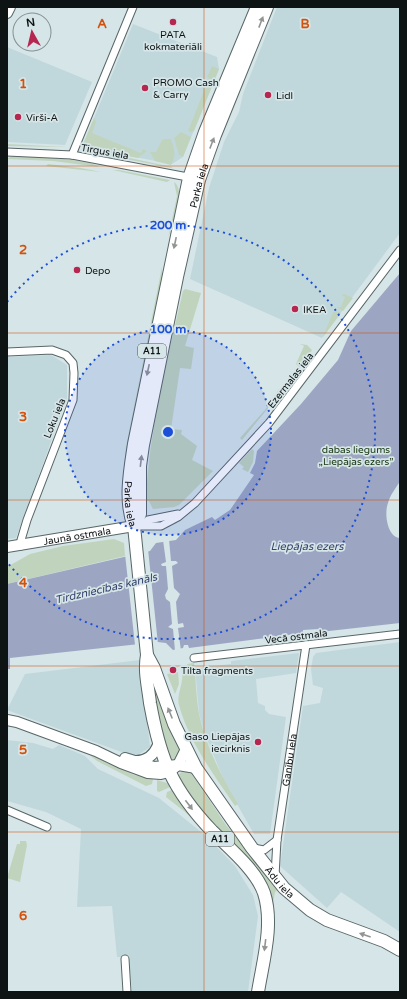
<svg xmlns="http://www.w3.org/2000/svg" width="407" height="999" font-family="'Varela Round',sans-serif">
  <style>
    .built { fill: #c0d8dc }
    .green { fill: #c0d4bd }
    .water { fill: #9ca5c2 }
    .pier { fill: #d6e5e7 }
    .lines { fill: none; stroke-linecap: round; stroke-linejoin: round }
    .minor-casing { stroke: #586667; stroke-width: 9 }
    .secondary-casing { stroke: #586667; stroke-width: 12 }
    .trunk-casing { stroke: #586667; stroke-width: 14 }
    .minor { stroke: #fff; stroke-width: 7 }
    .secondary { stroke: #fff; stroke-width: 10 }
    .trunk { stroke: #fff; stroke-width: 12 }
    .oneway { fill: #939595 }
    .grid { fill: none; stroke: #d2520d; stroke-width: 1; stroke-opacity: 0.55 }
    .ring { fill: none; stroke: #1d4ed8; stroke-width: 2; stroke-dasharray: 2 4 }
    .poi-dot { fill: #b6264e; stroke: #d6e5e7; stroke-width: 1.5 }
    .labels { text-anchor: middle; stroke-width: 3.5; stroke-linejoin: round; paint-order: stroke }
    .shield { fill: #d6e5e7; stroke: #4a5253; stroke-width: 1 }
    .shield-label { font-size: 9px; font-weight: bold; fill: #0e1314 }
    .poi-label { font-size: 10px; fill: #0e1314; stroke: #d6e5e7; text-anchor: start }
    .street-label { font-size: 10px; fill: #0e1314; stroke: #d6e5e7 }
    .park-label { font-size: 10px; fill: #14340e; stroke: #d6e5e7 }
    .water-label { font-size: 11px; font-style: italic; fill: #37426c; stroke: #d6e5e7 }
    .grid-label { font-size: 13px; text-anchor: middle; font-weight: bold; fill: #d2520d; stroke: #d6e5e7; stroke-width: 3.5; stroke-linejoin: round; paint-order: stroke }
    .centre { fill: #1d4ed8; stroke: #d6e5e7; stroke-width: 2 }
    .ring-label { font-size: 12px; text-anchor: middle; font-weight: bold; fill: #1d4ed8; stroke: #d6e5e7; stroke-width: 3.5; stroke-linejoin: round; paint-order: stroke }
  </style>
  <rect width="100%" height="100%" fill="#d6e5e7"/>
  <!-- built -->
  <path class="built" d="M277,7H400V233L322,338L190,279L209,188L224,142L239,112L243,94Z
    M133,24L217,57L219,69L183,157L172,164L86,148L84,146V142Z
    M7,47L92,82L65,145L7,142Z
    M51,355L67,365V398L16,538L7,539V357Z
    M400,642V932L341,892L327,908L280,866L303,706L320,703L323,688L313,685L311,669L313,657L316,653Z
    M299,653L296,673L256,679L258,703L265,706V710L269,714L286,717L270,834H254L225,783L204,732L199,713L195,668L231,664V661Z
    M140,660L150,747L135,757L7,710L25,674Z
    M7,740L33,743L53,749L59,745L85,756L98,769L159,798L206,836L235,866L253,895L258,916L248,992H132L129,957H117L112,906L77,907L81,829L46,812L7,801Z"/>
  <!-- green -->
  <path class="green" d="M212,66L219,69L194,131L191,132L188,131L209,78L207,77Z
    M94,118L96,122L92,133L141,153L143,149L147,151L138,158L86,148L84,142Z
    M181,132L191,137L183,157L179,155L174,138Z
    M165,139H171C174,149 177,155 171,165L155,161L150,152H156L162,140Z
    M7,144L68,147L7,146Z
    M81,149L92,150L172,167V168L85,151Z
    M12,156C27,157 89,158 99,167L53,161L7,159Z
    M48,164L81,168L101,172L46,166Z
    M113,170H119L170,180L167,182Z
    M174,182C187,191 172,226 168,238L177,196Z
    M162,267V281L123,478L126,447Z
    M185,289L201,293L185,346L194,348L191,369L180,368L171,429L182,430L181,434L197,446L192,460L213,471L179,505L174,507L153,509L149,501H146C149,430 167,361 183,291Z
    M344,294L353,298L343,311L336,307H341L345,297L341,295Z
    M336,311L341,313L323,337L333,312Z
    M300,344L307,345L312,350L300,368L296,364L304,346Z
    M279,389L282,391L242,440L240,438L265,410Z
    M252,449L254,451L253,462L248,472L242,469L244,467L239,463Z
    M114,539L124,543L125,556L7,584V567L30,554L63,546Z
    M194,663C196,680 196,696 199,714C206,746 221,776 238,804L235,806C214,775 189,742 179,705C176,696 184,683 182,672L188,671L187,664Z
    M178,672L179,684L175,694L167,674Z
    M152,676L181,750L180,755L174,759H169L160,743Z
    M87,753L134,775L153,779L152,784L146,786L97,761Z
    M185,771L191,773L226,825L279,889L275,892L271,914L270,897L178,781C178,775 179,772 185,771Z
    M157,780L167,783L170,787L159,792L157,791Z
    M172,790L194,819L166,797L167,792Z
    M20,841H26L27,845L20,882L7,878L17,844H20Z"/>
  <!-- water -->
  <path class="water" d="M400,273V481C396,488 390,495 388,503C384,513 387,537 400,538V623L320,632L319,629L303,630V633L189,648L188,645H184L183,648L173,650L166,643L158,642L10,658V669H7V584L150,551L156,543L176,540L185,530L212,517L215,520L230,510L254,475L250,473L255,463L257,451L301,404L338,360L351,331Z"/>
  <!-- pier -->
  <path class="pier" d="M169,539L171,561H176L178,563L172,566L174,588L180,594L176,602L178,624L183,623L184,627L178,628L181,651H175L173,629L168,627L172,624L170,602L166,599L165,595L168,589L166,566H162L161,564L166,562L163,540Z
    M148,549L158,644L135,645L125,554Z"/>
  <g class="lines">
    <defs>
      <g id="minor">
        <path d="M7,152L72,155L193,178"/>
        <path d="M72,155L133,7"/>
        <path d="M7,352L52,350L66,355L73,363L74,373L73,400L27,520L21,540V546"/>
        <path d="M142,525L148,520L178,514"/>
        <path d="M134,526H161L178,517L195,503L269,423L400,250"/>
        <path d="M194,658L400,634"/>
        <path d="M7,810L47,827"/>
        <path d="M253,848L264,850L277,840"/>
        <path id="s1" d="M275,876L277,840L306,645"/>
        <path d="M125,959L127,992"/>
      </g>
      <g id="secondary">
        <path d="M7,13L10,7"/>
        <path id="s2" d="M7,547L134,526"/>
        <path d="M7,720L17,722L96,751L121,763L148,773L161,774L169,772L178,765L186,749"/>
        <path d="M125,758L154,767L178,765L196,768"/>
        <path d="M136,761C147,761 154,755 158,745"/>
      </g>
      <g id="trunk">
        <path id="s3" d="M257,7L205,132L189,178L134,444C130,470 124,502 134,526L147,655C144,671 148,686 150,703C160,759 172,789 212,831C229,848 256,870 264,893C274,924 263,961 258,992"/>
        <path id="s4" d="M134,526L140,514V466L143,445L177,277L199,180L215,135L267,7"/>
        <path id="s5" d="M147,655L154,668L174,724L196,768L252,848L284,888L310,910L327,920L384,941L400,950"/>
      </g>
    </defs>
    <!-- minor casing -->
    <use href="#minor" class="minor-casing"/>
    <!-- secondary casing -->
    <use href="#secondary" class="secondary-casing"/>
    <!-- trunk casing -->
    <use href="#trunk" class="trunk-casing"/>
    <!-- minor -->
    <use href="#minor" class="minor"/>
    <!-- secondary -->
    <use href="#secondary" class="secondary"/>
    <!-- trunk -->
    <use href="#trunk" class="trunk"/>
  </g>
  <!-- one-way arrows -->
  <defs><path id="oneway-solid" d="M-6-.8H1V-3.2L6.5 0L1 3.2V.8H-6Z"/></defs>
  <g class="oneway">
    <use href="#oneway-solid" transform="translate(261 22) rotate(-69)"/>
    <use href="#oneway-solid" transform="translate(212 143) rotate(-69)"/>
    <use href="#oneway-solid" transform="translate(175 243) rotate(102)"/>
    <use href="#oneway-solid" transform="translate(148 370) rotate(102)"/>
    <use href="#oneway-solid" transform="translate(141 461) rotate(-83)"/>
    <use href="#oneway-solid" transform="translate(170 713) rotate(-112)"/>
    <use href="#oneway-solid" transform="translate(189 805) rotate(53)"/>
    <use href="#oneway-solid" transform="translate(365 935) rotate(-161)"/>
    <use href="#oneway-solid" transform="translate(265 945) rotate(97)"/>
  </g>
  <!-- grid -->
  <path class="grid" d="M204,7V992M7,166H400M7,333H400M7,500H400M7,666H400M7,832H400"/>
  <!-- distance rings -->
  <circle cx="168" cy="432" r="103" fill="#1d4ed8" fill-opacity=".12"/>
  <g class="ring">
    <circle cx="168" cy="432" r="103"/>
    <path d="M7 302A207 207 0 1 1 7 562"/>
  </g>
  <!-- markers -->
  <g class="poi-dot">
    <circle cx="173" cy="22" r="4"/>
    <circle cx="145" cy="88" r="4"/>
    <circle cx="268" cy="95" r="4"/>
    <circle cx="18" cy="117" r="4"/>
    <circle cx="77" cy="270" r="4"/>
    <circle cx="295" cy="309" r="4"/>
    <circle cx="173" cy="670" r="4"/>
    <circle cx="258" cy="742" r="4"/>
  </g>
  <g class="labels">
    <!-- shield labels -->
    <g class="shield">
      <rect x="138" y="344" width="28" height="14" rx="3"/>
      <rect x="206" y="832" width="28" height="14" rx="3"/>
    </g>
    <g class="shield-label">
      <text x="152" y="354">A11</text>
      <text x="220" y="842">A11</text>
    </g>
    <!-- poi labels -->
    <g class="poi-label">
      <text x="173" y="38" text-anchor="middle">PATA<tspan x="173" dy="12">kokmateriāli</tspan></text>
      <text x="153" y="86">PROMO Cash<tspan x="153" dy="12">&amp; Carry</tspan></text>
      <text x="276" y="99">Lidl</text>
      <text x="26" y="121">Virši-A</text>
      <text x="85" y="274">Depo</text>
      <text x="303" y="313">IKEA</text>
      <text x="181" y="674">Tilta fragments</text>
      <text x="250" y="740" text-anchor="end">Gaso Liepājas<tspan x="250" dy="12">iecirknis</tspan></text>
    </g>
    <!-- street labels -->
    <g class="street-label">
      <text transform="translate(105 151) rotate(10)" y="4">Tirgus iela</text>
      <text dy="4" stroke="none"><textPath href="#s4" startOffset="348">Parka iela</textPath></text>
      <text transform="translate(290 380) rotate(-52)" y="4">Ezermalas iela</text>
      <text transform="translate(54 418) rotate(-68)" y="4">Loku iela</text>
      <text dy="4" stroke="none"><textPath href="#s3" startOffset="516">Parka iela</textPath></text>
      <text dy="4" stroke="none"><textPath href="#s2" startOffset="71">Jaunā ostmala</textPath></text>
      <text transform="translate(296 636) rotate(-7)" y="4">Vecā ostmala</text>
      <text dy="4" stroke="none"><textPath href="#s1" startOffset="117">Ganību iela</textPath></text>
      <text dy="4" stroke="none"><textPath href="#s5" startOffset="265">Ādu iela</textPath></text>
    </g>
    <!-- park labels -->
    <g class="park-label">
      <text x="356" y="453">dabas liegums<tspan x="356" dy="12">„Liepājas ezers”</tspan></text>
    </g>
    <!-- water labels -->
    <g class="water-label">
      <text x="307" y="550">Liepājas ezers</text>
      <text transform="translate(106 588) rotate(-13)" y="4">Tirdzniecības kanāls</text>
    </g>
  </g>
  <g class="grid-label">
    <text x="102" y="28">A</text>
    <text x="305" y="28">B</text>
    <text x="23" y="88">1</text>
    <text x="23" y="254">2</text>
    <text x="23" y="421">3</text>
    <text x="23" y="587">4</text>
    <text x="23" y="754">5</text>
    <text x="23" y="920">6</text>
  </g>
  <circle cx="168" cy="432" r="6" class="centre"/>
  <g class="ring-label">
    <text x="168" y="229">200 m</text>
    <text x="168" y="333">100 m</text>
  </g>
  <!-- border -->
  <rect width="407" height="999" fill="none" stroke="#0e1314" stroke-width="16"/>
  <!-- north arrow -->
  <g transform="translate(32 32) rotate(352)"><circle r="19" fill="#d6e5e7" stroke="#869193"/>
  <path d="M0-3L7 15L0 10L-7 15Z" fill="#b6264e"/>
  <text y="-6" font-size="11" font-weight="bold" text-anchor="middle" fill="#0e1314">N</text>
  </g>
</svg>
